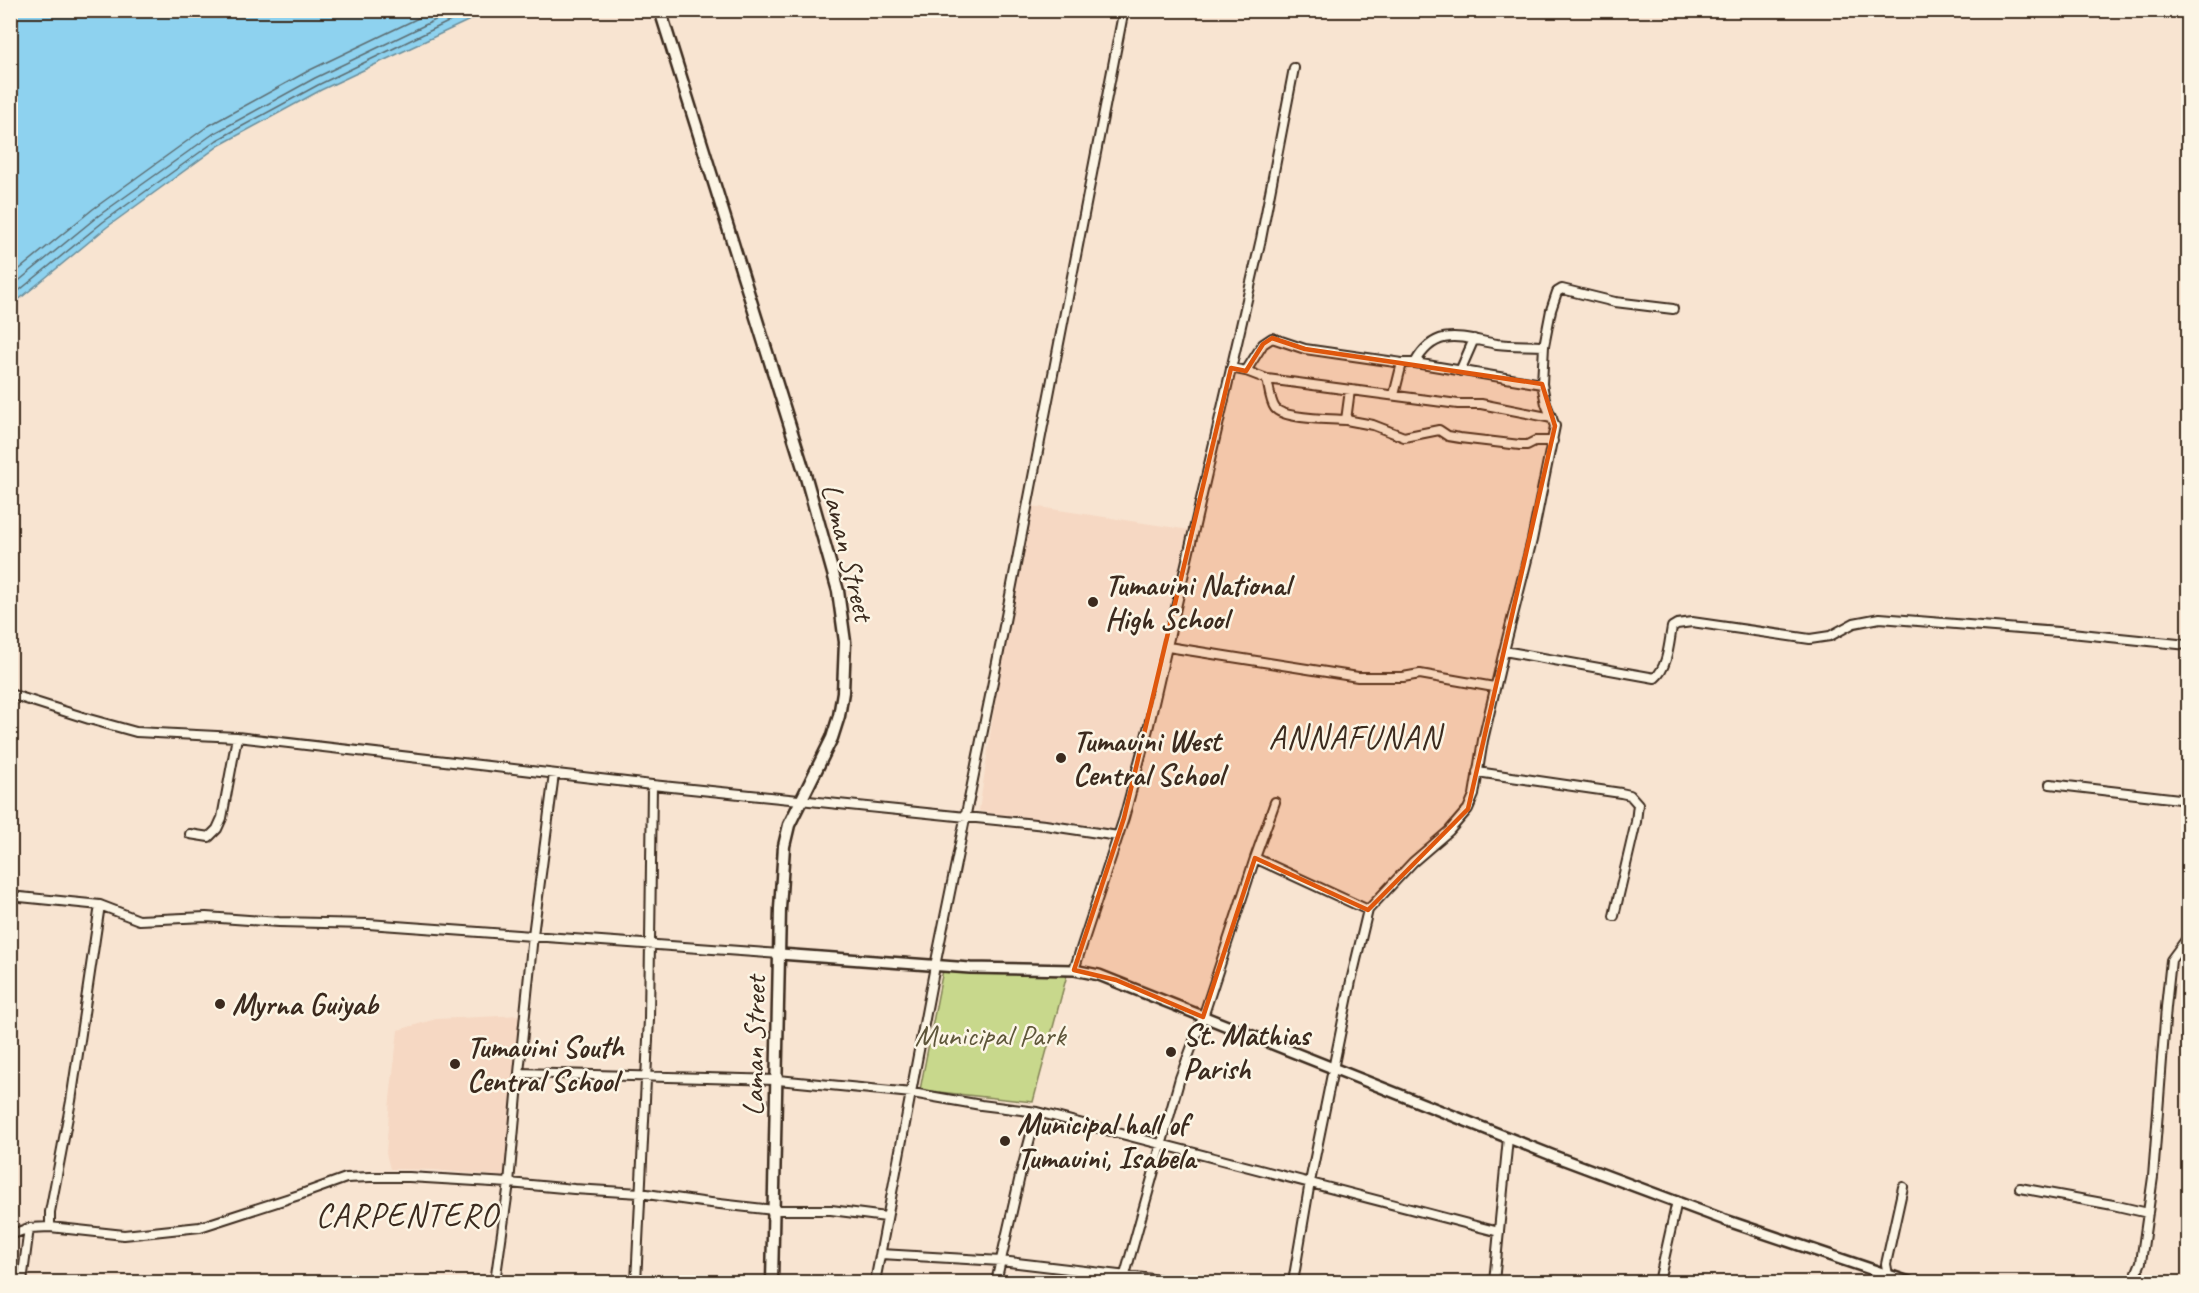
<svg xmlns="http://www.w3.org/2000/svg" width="2199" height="1293" font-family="Caveat,sans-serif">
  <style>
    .built { fill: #f6d8c3 }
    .green { fill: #c8d88c; stroke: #828155; stroke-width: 1.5 }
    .water { fill: #8ed2ef; stroke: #6d8f9b; stroke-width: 1.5 }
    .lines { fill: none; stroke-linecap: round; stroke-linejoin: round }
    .shore { stroke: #5c6d72; stroke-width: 1.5 }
    .minor-casing { stroke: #3b2a1e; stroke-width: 12 }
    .tertiary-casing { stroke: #3b2a1e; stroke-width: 14 }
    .secondary-casing { stroke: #3b2a1e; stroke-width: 15 }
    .minor { stroke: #fcf5e5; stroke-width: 8 }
    .tertiary { stroke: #fcf5e5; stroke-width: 9 }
    .secondary { stroke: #fcf5e5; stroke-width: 10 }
    .marked { fill: #df570d; fill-opacity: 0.2; stroke: #df570d; stroke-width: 4.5; stroke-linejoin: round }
    .poi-dot { fill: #3b2a1e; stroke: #fcf5e5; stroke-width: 2 }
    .labels { text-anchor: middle; stroke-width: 5; stroke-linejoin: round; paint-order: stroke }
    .street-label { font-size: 30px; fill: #3b2a1e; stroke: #fcf5e5 }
    .poi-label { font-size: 30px; font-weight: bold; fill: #3b2a1e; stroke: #fcf5e5; text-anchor: start }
    .park-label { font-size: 30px; fill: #5e563a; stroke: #fcf5e5 }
    .quarter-label { font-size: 33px; letter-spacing: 1.5px; fill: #3b2a1e; stroke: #fcf5e5 }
  </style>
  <rect width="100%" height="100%" fill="#f8e4d1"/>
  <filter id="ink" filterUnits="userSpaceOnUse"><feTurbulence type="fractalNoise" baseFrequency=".0167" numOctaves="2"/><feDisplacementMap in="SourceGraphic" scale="12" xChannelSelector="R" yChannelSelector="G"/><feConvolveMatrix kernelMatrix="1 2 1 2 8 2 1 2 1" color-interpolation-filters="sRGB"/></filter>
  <g filter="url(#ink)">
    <!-- built -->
    <path class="built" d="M1032,506L1190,530L1150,705L1115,831L1074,827L979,811L999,675Z
      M520,1015L509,1177L434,1170L390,1169L386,1153L390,1099L398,1030L436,1019Z"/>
    <!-- green -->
    <path class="green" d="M943,970L1067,975L1033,1102L920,1090Z"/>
    <!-- water -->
    <path class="water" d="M11,10H489V11L321,90L220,145L107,227L11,306Z"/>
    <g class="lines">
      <!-- shore -->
      <path class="shore" d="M10,277L93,209L208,126L310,70L435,10
        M10,288L98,216L213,134L315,78L456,10
        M10,298L103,222L217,140L318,85L473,10"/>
      <defs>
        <path id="minor" d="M1415,363C1436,325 1462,338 1497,344C1513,346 1528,345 1544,346
          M1231,368L1246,371L1267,379L1458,404H1481L1552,418
          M1246,371L1263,344L1272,338L1305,349L1402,363H1415L1542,384
          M1460,371L1474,339
          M1267,379C1269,387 1270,401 1275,408C1283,419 1331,419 1346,420L1350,390
          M1394,395L1402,363
          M1346,420L1373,425L1404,437L1439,430L1448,436L1460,438L1520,445H1527L1535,441H1553
          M1168,647L1358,677H1403L1420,674L1494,687
          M1504,651L1532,540L1555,426L1546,404L1542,384L1544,346L1551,310L1557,292L1562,289L1615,302L1673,309
          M10,694L89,719L136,732L237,737L652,785L1045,825L1118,836
          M1477,772L1621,793L1630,795L1638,804L1636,822L1614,916
          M2050,784L2188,800
          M190,834L209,837L217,829L222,818L237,737
          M1255,858L1368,910
          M10,896L100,905L139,920L206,917L279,922L368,924L780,954
          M1074,970L1124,818L1148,729L1261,239L1294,68
          M519,1073L533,935L554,774
          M2020,1188L2113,1205L2148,1213
          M50,1227V1212L71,1101L100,905
          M10,1235L29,1228L50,1227L124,1235L200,1227L299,1195L346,1178L370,1177H409L509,1183L574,1189L640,1193L702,1202L774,1210H831L886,1217
          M881,1254L1001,1261L1178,1282
          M1888,1275L1886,1264L1903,1187
          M22,1282L29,1228
          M495,1282L509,1183L519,1073L778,1080L912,1093L981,1105L1037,1112L1499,1232
          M636,1282L649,1019L652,785
          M875,1282L935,966L999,652L1123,14
          M996,1282L1020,1176L1037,1112
          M1123,1282L1180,1078L1203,1017L1255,858L1275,802
          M1293,1282L1310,1182L1351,981L1368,910L1413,862L1449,831L1468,809L1474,795L1483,740L1504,651L1655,678C1668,667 1669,643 1672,627L1677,624L1692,622L1810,639L1830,636L1854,623L1880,618L2071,633L2188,645
          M1494,1282L1508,1138
          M1659,1282L1677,1201
          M2133,1282L2141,1262L2153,1177L2166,1007L2171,960L2188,937"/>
        <path id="tertiary" d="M780,954L970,968L1074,970L1099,975L1554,1156L1725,1220L1909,1282"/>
        <path id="secondary" d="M660,10L805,474L838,591L845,642L843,692L839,716L832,738L789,825L784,846L780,909L772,1282"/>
      </defs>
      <!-- minor casing -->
      <use href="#minor" class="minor-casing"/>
      <!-- tertiary casing -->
      <use href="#tertiary" class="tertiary-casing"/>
      <!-- secondary casing -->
      <use href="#secondary" class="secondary-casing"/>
      <!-- minor -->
      <use href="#minor" class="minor"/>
      <!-- tertiary -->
      <use href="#tertiary" class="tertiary"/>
      <!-- secondary -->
      <use href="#secondary" class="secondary"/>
    </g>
  </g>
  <!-- marked area -->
  <path class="marked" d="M1272,338L1305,349L1542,384L1555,426L1468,809L1368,910L1255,858L1203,1017L1116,980L1074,970L1124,818L1231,368L1246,371L1263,344Z"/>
  <!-- markers -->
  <g class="poi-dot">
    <circle cx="1093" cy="602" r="6"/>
    <circle cx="1061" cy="758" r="6"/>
    <circle cx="220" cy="1004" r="6"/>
    <circle cx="1171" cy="1052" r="6"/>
    <circle cx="455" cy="1064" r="6"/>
    <circle cx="1005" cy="1141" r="6"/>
  </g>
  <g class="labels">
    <!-- street labels -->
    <g class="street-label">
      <text transform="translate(848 552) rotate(76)" y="10">Laman Street</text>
      <text transform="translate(754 1046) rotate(-89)" y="10">Laman Street</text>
    </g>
    <!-- poi labels -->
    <g class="poi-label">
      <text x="1105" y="595">Tumauini National<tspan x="1105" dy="34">High School</tspan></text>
      <text x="1073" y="751">Tumauini West<tspan x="1073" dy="34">Central School</tspan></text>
      <text x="232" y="1014">Myrna Guiyab</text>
      <text x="1183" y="1045">St. Mathias<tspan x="1183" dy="34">Parish</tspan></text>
      <text x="467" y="1057">Tumauini South<tspan x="467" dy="34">Central School</tspan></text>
      <text x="1017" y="1134">Municipal hall of<tspan x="1017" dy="34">Tumauini, Isabela</tspan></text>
    </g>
    <!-- park labels -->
    <g class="park-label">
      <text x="990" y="1045">Municipal Park</text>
    </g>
    <!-- quarter labels -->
    <g class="quarter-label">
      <text x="1355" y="748">ANNAFUNAN</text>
      <text x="407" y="1226">CARPENTERO</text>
    </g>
  </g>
  <!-- margin -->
  <rect width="2199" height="1293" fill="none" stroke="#fcf5e5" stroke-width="36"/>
  <rect x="18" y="18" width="2163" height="1257" fill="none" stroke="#3b2a1e" stroke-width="2" filter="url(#ink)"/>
</svg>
